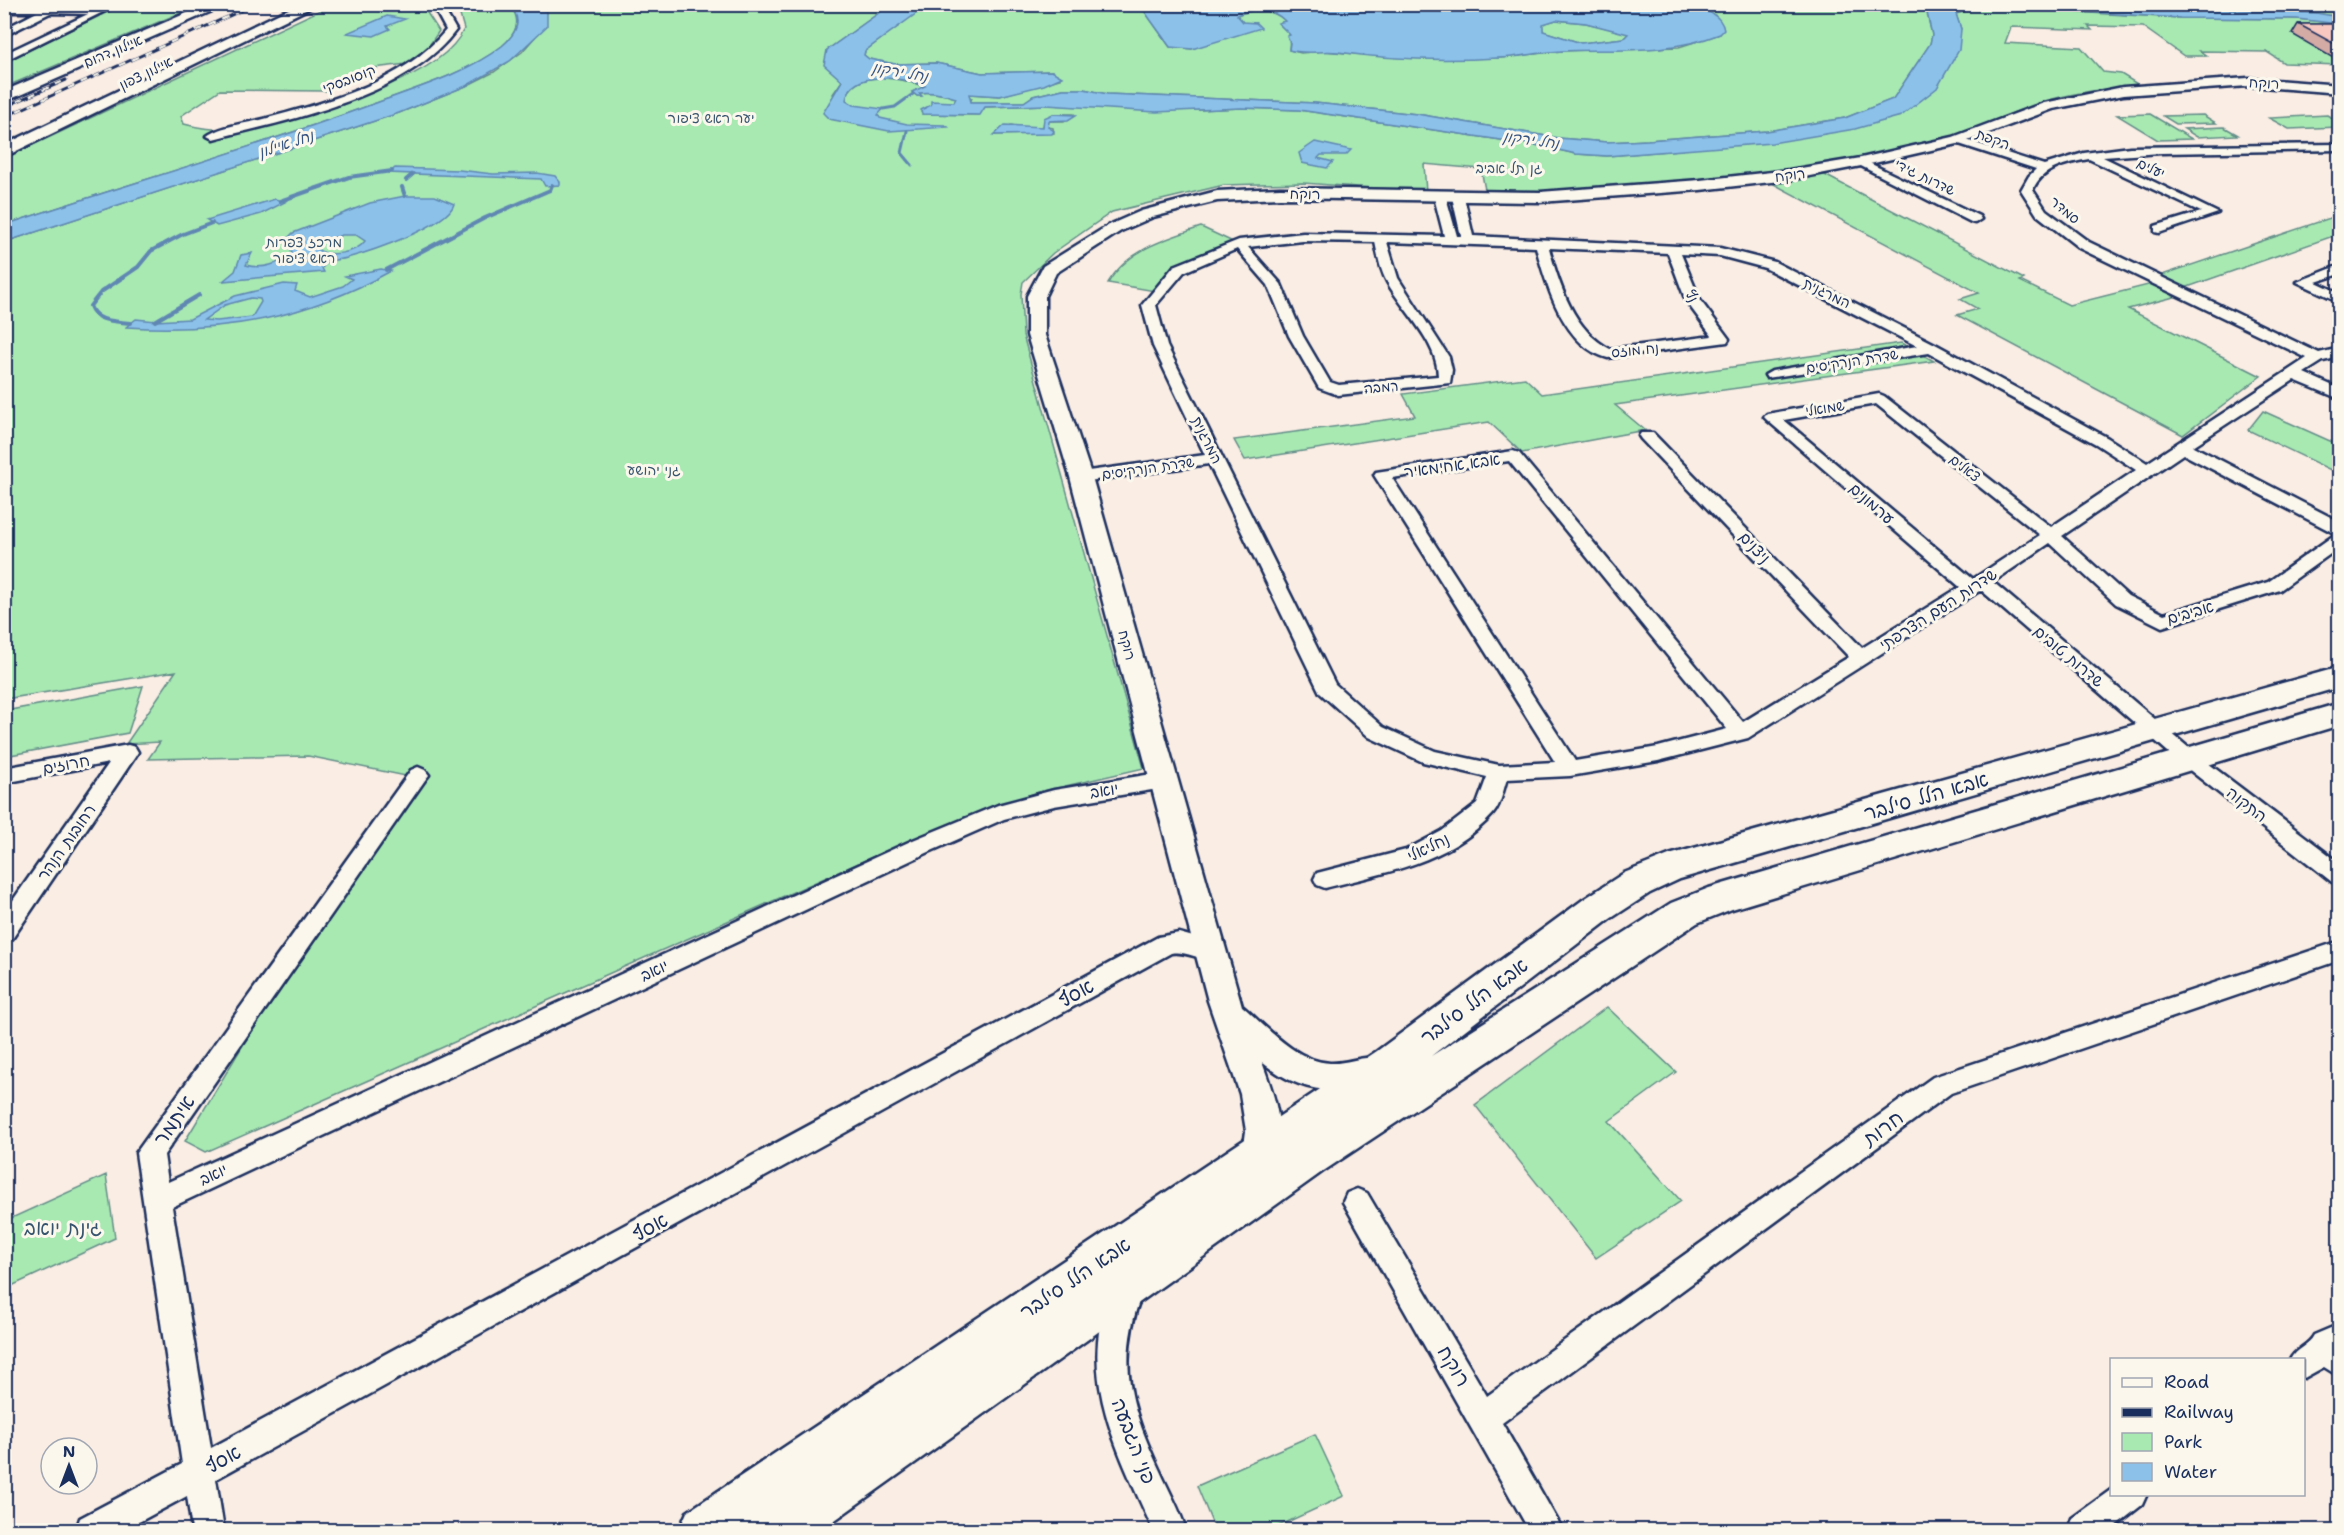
<svg xmlns="http://www.w3.org/2000/svg" width="2344" height="1535" font-family="'Shantell Sans','Playpen Sans Hebrew',sans-serif">
  <style>
    .green { fill: #a8e9b2; stroke: #628c88; stroke-width: 1.5; fill-rule: evenodd }
    .water { fill: #8cc2ea; stroke: #5f87b2; stroke-width: 1.5; fill-rule: evenodd }
    .lines { fill: none; stroke-linecap: round; stroke-linejoin: round }
    .stream-far1 { stroke: #5f87b2; stroke-width: 3 }
    .stream { stroke: #5f87b2; stroke-width: 4 }
    .minor-casing { stroke: #1b2f5e; stroke-width: 5 }
    .tertiary-casing { stroke: #1b2f5e; stroke-width: 5 }
    .primary-casing { stroke: #1b2f5e; stroke-width: 5 }
    .motorway-casing { stroke: #1b2f5e; stroke-width: 5 }
    .minor { fill: #fbf7ec; fill-rule: evenodd }
    .tertiary { fill: #fbf7ec; fill-rule: evenodd }
    .primary { fill: #fbf7ec; fill-rule: evenodd }
    .motorway { fill: #fbf7ec; fill-rule: evenodd }
    .rail-casing { stroke: #1b2f5e; stroke-width: 3 }
    .rail { stroke: #fbf7ec; stroke-width: 2; stroke-dasharray: 7; stroke-linecap: butt }
    .wall { fill: #d4aba5; stroke: #1b2f5e; stroke-width: 1.5 }
    .building { fill: #f7c7c0; stroke: #1b2f5e; stroke-width: 1.5 }
    .labels { text-anchor: middle; stroke-width: 6; stroke-linejoin: round; paint-order: stroke }
    .far-street-label { font-size: 14px; fill: #1b2f5e; stroke: #fbf7ec }
    .far-park-label { font-size: 14px; fill: #37546f; stroke: #fbf7ec }
    .far-water-label { font-size: 15px; font-style: italic; fill: #375481; stroke: #fbf7ec }
    .street-label { font-size: 16px; fill: #1b2f5e; stroke: #fbf7ec }
    .near-street-label { font-size: 20px; fill: #1b2f5e; stroke: #fbf7ec }
    .near-park-label { font-size: 20px; fill: #37546f; stroke: #fbf7ec }
  </style>
  <rect width="100%" height="100%" fill="#faede3"/>
  <filter id="ink" filterUnits="userSpaceOnUse"><feTurbulence type="fractalNoise" baseFrequency=".0167" numOctaves="2"/><feDisplacementMap in="SourceGraphic" scale="12" xChannelSelector="R" yChannelSelector="G"/><feConvolveMatrix kernelMatrix="1 2 1 2 8 2 1 2 1" color-interpolation-filters="sRGB"/></filter>
  <g filter="url(#ink)">
    <!-- green -->
    <path class="green" d="M928,4L1140,5L1170,47L1192,49L1256,23H1243L1237,15C1254,9 1272,8 1286,21L1279,23L1290,35L1289,50L1301,53L1323,51L1401,58H1500L1561,51L1679,47L1720,34L1715,15L1683,4L1930,5L1926,8L1932,35L1930,44L1893,99L1845,118L1767,131L1648,140L1607,142L1558,138L1417,114L1315,103L1107,94L1084,89H1063L1033,96L1024,102H970L972,98L966,95L969,94L1000,96L1060,79L1052,71L982,73L936,63L895,64L869,59L864,55L865,51Z
      M122,5H199L5,87V62Z
      M331,5H422L439,31L426,50L407,62L415,63L357,70L326,91L220,90L181,116L184,124C199,128 214,130 230,129C246,127 263,121 279,117C330,105 441,80 464,29L460,15L452,5H509C523,20 516,34 502,46C468,73 414,89 373,104C252,149 127,184 5,225V158Z
      M543,5H890L827,50L842,81L833,94L846,100C852,68 904,78 925,87L912,92L917,96H921L919,93C932,91 944,94 956,98L955,102L932,104L921,112L922,114L979,115L985,107L1046,105L1199,110L1241,108L1299,110L1541,146L1576,154L1607,156L1679,150L1901,116L1961,29L1956,14L1978,7L2180,18L2297,19L2339,24V65L2284,63L2267,52L2200,51L2207,56H2184L2143,27L2088,26L2092,30L2011,27L2005,43L2081,47L2103,72L2121,74L2139,85C2105,89 2068,93 2036,104C1999,117 1963,136 1925,144C1781,176 1634,189 1486,195L1481,169L1424,164L1426,192L1303,183L1224,185L1112,212L1053,253L1023,282L1021,294L1023,335L1144,768L1035,793L922,835L206,1152L185,1141L406,776L308,756L148,759L160,742L126,744L176,671L5,699V242L399,113L466,86L494,72L522,52L535,37L547,13ZM1053,114H1073L1064,121H1049L1048,127L1053,128L1054,133L996,135L1011,125L1026,128L1043,127L1044,121Z
      M2131,5H2339V17L2316,13Z
      M1556,20L1586,23L1629,33L1624,38L1581,43L1543,31L1542,24Z
      M2150,114L2192,139L2158,140L2117,115Z
      M2203,115L2216,123L2176,124L2163,116Z
      M2327,115L2339,122V127L2289,129L2269,118Z
      M2224,127L2238,135L2197,137L2184,129Z
      M1821,173L2024,279L2020,281L2069,305L2152,284L2178,296L2128,309L2261,376L2183,435L1957,315L1978,309L1960,299L1979,293L1768,181Z
      M2339,215V234L2182,289L2156,277Z
      M1201,227L1233,242L1172,266L1155,291L1108,283C1128,249 1166,239 1201,227Z
      M1901,343L1934,361L1615,405L1645,430L1522,453L1489,422L1245,460L1234,440L1415,416L1403,394L1525,378L1542,394Z
      M2263,411L2339,445V474L2248,430Z
      M143,686L128,733L5,756V711Z
      M1607,1007L1676,1072L1609,1121L1681,1201L1596,1258L1475,1105Z
      M106,1175L115,1238L5,1289V1221Z
      M1315,1434L1344,1496L1270,1530H1215L1197,1486Z"/>
    <!-- water -->
    <path class="water" d="M1683,4C1698,9 1721,11 1724,30L1720,34C1670,54 1615,49 1562,51C1541,52 1520,57 1498,58C1445,61 1391,60 1338,52C1321,50 1305,55 1289,50L1290,43L1287,36L1290,35L1278,23L1285,21C1273,8 1253,8 1237,15L1243,22L1256,23L1261,28L1192,49L1170,47L1140,5ZM1556,20L1586,23L1628,34L1624,38L1581,43L1543,31V24Z
      M509,5H543L547,13V26L510,61L466,86L399,113L5,242V225C127,184 252,149 373,104C414,89 468,73 502,46C516,34 524,20 509,5Z
      M890,5H928L865,51L864,55L869,59L895,64L936,63L982,73L1052,71L1062,77L1044,85L1000,96L969,94L971,102H1024L1033,96L1063,89H1084L1107,94L1315,103L1417,114L1558,138L1607,142L1648,140L1767,131L1845,118L1893,99L1930,44L1932,35L1926,8L1930,5L2131,4L2316,13L2339,17L2340,24L2297,19L2180,18L2006,7L1966,9L1956,14L1961,29L1959,50L1937,88L1901,116L1855,129L1772,143L1607,156L1576,154L1541,146L1299,110L1241,108L1156,112L1046,105L985,107L980,115L922,114L921,110L931,105V101L954,102L956,98C944,94 932,91 919,93L922,96H917L912,92L925,86C905,78 851,68 846,100L854,105L883,109L878,115L880,118L907,124L945,125L948,127L889,131L829,119L823,113L842,81L824,65L827,50Z
      M387,16L405,19L387,26L390,29L374,36L347,33Z
      M1053,114L1076,115L1068,120L1049,121L1048,127L1054,131L1052,134L994,135L1005,125L1043,127L1044,118Z
      M1315,142L1351,150L1346,155H1321L1318,158L1333,162L1327,168L1302,163L1299,153Z
      M395,168L459,170L493,174L537,173L555,176L560,182V185L545,186L541,179L389,173Z
      M405,196H435L454,204C448,226 369,252 347,258C337,261 329,258 322,268L324,272L223,281L235,271L241,255L252,253L246,265C262,270 280,264 292,253L287,239L293,233L370,203ZM342,235H356L365,241C356,253 330,258 317,249L321,242Z
      M275,199L285,202L261,214L217,226L207,220Z
      M381,269L391,271C304,319 225,333 126,327L136,319L156,321L190,319L235,296L284,284L297,285L295,291L310,297L343,286L352,279L345,276ZM251,298L260,299L261,302L252,317L217,321L204,320L225,305Z"/>
    <g class="lines">
      <!-- stream-far1 -->
      <path class="stream-far1" d="M883,109L895,107L913,94
        M907,131L902,153L912,165"/>
      <!-- stream -->
      <path class="stream" d="M406,180L413,174
        M402,187L405,196
        M280,201L349,177L392,171
        M386,270L485,218L550,190L552,185
        M155,321L199,295
        M131,323C116,321 96,323 90,306L101,292L138,267L151,251L183,234L212,223"/>
      <defs>
        <path id="minor" d="M107,4H119L4,61V54L88,14L50,13L4,36V29L37,12H4V6L99,8Z
          M432,4H441L456,30C406,97 290,120 213,139L207,136C220,126 248,123 264,119C327,102 403,83 446,30Z
          M1957,137L2044,165L2084,153L2130,147L2340,144V150L2161,153L2103,157L2218,213L2159,233L2155,232V226L2201,212L2089,159C2068,163 2041,168 2033,190L2046,210L2089,242L2319,353L2340,348V357L2323,361L2304,373L2340,389V399L2294,380L2193,446L2340,522V547L2280,590L2162,627L2116,604L2050,543L1993,582L2196,754L2340,863V885L2332,882L2182,764L1981,590L1748,738L1658,761L1570,776L1507,779C1503,790 1501,805 1493,814C1451,862 1384,873 1325,888L1317,885L1314,879L1317,873L1406,850L1442,831L1477,804L1487,777L1423,762L1369,737L1320,693L1209,464L1081,482L1073,477L1081,472L1205,455L1153,346L1142,305L1174,266L1239,240L1303,233L1444,236L1434,197L1440,193L1446,197L1457,236H1461L1452,197L1458,193L1464,197L1473,236L1720,248L1775,262L1937,345L2108,438L2147,463L2307,358L2079,248L2037,215L2021,190L2029,176L2036,169L1953,142V138ZM1303,241L1375,242C1378,256 1380,270 1387,282C1403,311 1438,342 1438,376L1339,385L1330,382L1303,336L1281,284L1248,247ZM1387,242L1536,247C1546,285 1564,347 1608,358L1727,342L1729,339L1700,300L1681,254L1720,256L1765,268L1917,346L1772,371L1765,375L1767,378L1929,353L2096,444L2136,470L2051,527L1884,396L1879,394L1767,414L1764,417L1767,420L1960,587L1862,648L1653,433H1641L1639,436L1641,439L1849,657L1743,722L1519,453L1513,451L1376,472L1374,475L1555,762L1499,765L1435,751L1383,727L1335,684L1167,346L1156,305L1184,272L1237,249L1268,285L1289,336L1319,388L1338,395L1450,383L1452,370L1449,357L1398,278ZM1549,248L1668,253L1686,301L1712,336L1610,349C1574,331 1559,285 1549,248ZM1876,404L2040,535L1973,579L1784,420ZM2183,454L2334,533H2337L2268,582L2164,614L2128,596L2062,536ZM1509,461L1727,729L1658,747L1575,761L1392,478Z
          M1861,159L1979,216L1981,219L1975,223L1971,222L1857,164L1855,162Z
          M2340,265V274L2316,282L2340,293V302L2297,282Z
          M128,745L135,747L138,752L135,757L12,939L4,941V913L109,763L4,783V768Z
          M418,767L425,770L429,775L425,780L164,1155L168,1182L913,840L998,805L1054,790L1164,772L1171,775L1175,780L1171,785L1164,788L1054,806L1004,819L929,852L172,1207L211,1448L1158,937L1179,933L1218,944L1222,951L1218,958C1202,963 1187,950 1171,953L216,1479L224,1530H192L187,1496L124,1530H76L80,1518L182,1464L136,1153L411,770Z
          M2340,941V960L1951,1093L1502,1423L1563,1530H1529L1343,1202L1347,1193L1357,1189L1367,1193L1487,1396L1933,1077Z
          M1127,1279L1137,1283L1142,1293C1116,1361 1130,1407 1160,1471C1169,1491 1180,1510 1186,1530H1153C1125,1466 1087,1398 1100,1326C1103,1311 1111,1296 1117,1283Z
          M2340,1324V1377L2324,1367L2304,1378V1360H2290C2295,1348 2309,1346 2314,1335Z
          M2112,1489V1494H2147L2142,1505L2110,1530H2068L2072,1518Z"/>
        <path id="tertiary" d="M2248,78L2340,85V93L2248,86L2123,95L2053,109L1962,143L1861,166L1789,180L1700,190L1540,202L1280,198L1217,201L1153,217L1121,231L1056,273L1045,296V335L1092,477L1242,1006C1266,1026 1295,1061 1330,1063C1349,1064 1366,1053 1384,1060L1389,1070L1384,1080C1338,1097 1301,1094 1262,1062C1274,1095 1288,1131 1272,1164L1260,1169L1248,1164L1243,1153L1246,1131L1240,1094L1208,1001L1070,477L1027,335V296L1043,266L1109,225L1141,211L1217,191L1280,188L1540,192L1700,180L1789,170L1861,158L1953,137L2044,103L2123,87Z"/>
        <path id="primary" d="M2340,667V687L1680,879L1650,893L1610,919L1431,1056L1671,903L1709,888L2340,703V725L1732,909L1697,923L1322,1172L821,1530H752L753,1528L749,1530H679L687,1512L1377,1051L1584,899L1624,873L1669,855Z"/>
        <path id="motorway" d="M208,4H228L4,102V91Z
          M299,4H318L4,157V145Z"/>
      </defs>
      <!-- minor casing -->
      <use href="#minor" class="minor-casing"/>
      <!-- tertiary casing -->
      <use href="#tertiary" class="tertiary-casing"/>
      <!-- primary casing -->
      <use href="#primary" class="primary-casing"/>
      <!-- motorway casing -->
      <use href="#motorway" class="motorway-casing"/>
      <!-- minor -->
      <use href="#minor" class="minor"/>
      <!-- tertiary -->
      <use href="#tertiary" class="tertiary"/>
      <!-- primary -->
      <use href="#primary" class="primary"/>
      <!-- motorway -->
      <use href="#motorway" class="motorway"/>
      <defs>
        <path id="rail" d="M4,107L66,80
          M4,117L256,4"/>
      </defs>
      <!-- rail casing -->
      <use href="#rail" class="rail-casing"/>
      <!-- rail -->
      <use href="#rail" class="rail"/>
    </g>
    <!-- wall -->
    <path class="wall" d="M2298,24H2340V62L2292,34Z"/>
    <!-- building -->
    <path class="building" d="M2298,24H2340V47Z"/>
  </g>
  <g class="labels">
    <!-- far-street labels -->
    <g class="far-street-label">
      <text transform="translate(113 51) rotate(-23)" y="5">איילון דרום</text>
      <text transform="translate(146 73) rotate(-26)" y="5">איילון צפון</text>
      <text transform="translate(349 79) rotate(-21)" y="5">קוסובסקי</text>
      <text transform="translate(2264 83) rotate(3)" y="5">רוקח</text>
      <text transform="translate(1993 139) rotate(21)" y="5">רקפת</text>
      <text transform="translate(2151 168) rotate(25)" y="5">יעלים</text>
      <text transform="translate(1790 175) rotate(-8)" y="5">רוקח</text>
      <text transform="translate(1925 177) rotate(26)" y="5">שדרות גידי</text>
      <text transform="translate(1305 194) rotate(1)" y="5">רוקח</text>
      <text transform="translate(2065 210) rotate(40)" y="5">סמדר</text>
      <text transform="translate(1827 293) rotate(26)" y="5">המרגנית</text>
      <text transform="translate(1692 296) rotate(63)" y="5">נץ</text>
      <text transform="translate(1635 350) rotate(-6)" y="5">נח מוזס</text>
      <text transform="translate(1852 361) rotate(-9)" y="5">שדרת הנרקיסים</text>
      <text transform="translate(1381 387) rotate(-5)" y="5">רמבה</text>
      <text transform="translate(1825 408) rotate(-9)" y="5">שמואלי</text>
      <text transform="translate(1207 440) rotate(64)" y="5">המרגנית</text>
      <text transform="translate(1148 468) rotate(-8)" y="5">שדרת הנרקיסים</text>
      <text transform="translate(1965 468) rotate(38)" y="5">צאלים</text>
      <text transform="translate(1127 645) rotate(75)" y="5">רוקח</text>
    </g>
    <!-- far-park labels -->
    <g class="far-park-label">
      <text x="711" y="123">יער ראש ציפור</text>
      <text x="1509" y="173">גן תל אביב</text>
      <text x="304" y="247">מרכז צפרות<tspan x="304" dy="16">ראש ציפור</tspan></text>
      <text x="654" y="475">גני יהושע</text>
    </g>
    <!-- far-water labels -->
    <g class="far-water-label">
      <text transform="translate(900 72) rotate(10)" y="5">נחל ירקון</text>
      <text transform="translate(1531 140) rotate(8)" y="5">נחל ירקון</text>
      <text transform="translate(286 144) rotate(-18)" y="5">נחל איילון</text>
    </g>
    <!-- street labels -->
    <g class="street-label">
      <text transform="translate(1452 465) rotate(-8)" y="6">אבא אחימאיר</text>
      <text transform="translate(1872 503) rotate(41)" y="6">ערמונים</text>
      <text transform="translate(1755 547) rotate(46)" y="6">ניצנים</text>
      <text transform="translate(1938 609) rotate(-33)" y="6">שדרות העם הצרפתי</text>
      <text transform="translate(2190 612) rotate(-16)" y="6">אביבים</text>
      <text transform="translate(2069 656) rotate(40)" y="6">שדרות טובים</text>
      <text transform="translate(66 764) rotate(-11)" y="6">חרוזים</text>
      <text transform="translate(1104 790) rotate(-9)" y="6">יואב</text>
      <text transform="translate(2247 804) rotate(38)" y="6">התקוה</text>
      <text transform="translate(66 842) rotate(-55)" y="6">רחובות הנהר</text>
      <text transform="translate(1428 847) rotate(-26)" y="6">נחליאלי</text>
      <text transform="translate(654 970) rotate(-25)" y="6">יואב</text>
      <text transform="translate(213 1174) rotate(-25)" y="6">יואב</text>
    </g>
    <!-- near-street labels -->
    <g class="near-street-label">
      <text transform="translate(1926 796) rotate(-16)" y="7">אבא הלל סילבר</text>
      <text transform="translate(1076 993) rotate(-29)" y="7">אסף</text>
      <text transform="translate(1474 1001) rotate(-37)" y="7">אבא הלל סילבר</text>
      <text transform="translate(174 1120) rotate(-55)" y="7">איתמר</text>
      <text transform="translate(1883 1128) rotate(-36)" y="7">חרות</text>
      <text transform="translate(650 1227) rotate(-29)" y="7">אסף</text>
      <text transform="translate(1075 1278) rotate(-34)" y="7">אבא הלל סילבר</text>
      <text transform="translate(1454 1366) rotate(59)" y="7">רוקח</text>
      <text transform="translate(1134 1441) rotate(69)" y="7">פני הגבעה</text>
      <text transform="translate(223 1459) rotate(-29)" y="7">אסף</text>
    </g>
    <!-- near-park labels -->
    <g class="near-park-label">
      <text x="63" y="1235">גינת יואב</text>
    </g>
  </g>
  <!-- margin -->
  <rect width="2344" height="1535" fill="none" stroke="#fbf7ec" stroke-width="24"/>
  <rect x="12" y="12" width="2320" height="1511" fill="none" stroke="#1b2f5e" stroke-width="2" filter="url(#ink)"/>
  <!-- legend -->
  <rect x="2110" y="1358" width="195" height="138" fill="#fbf7ec" stroke="#a1a7b3" stroke-width="1.5"/>
  <rect x="2122" y="1378" width="30" height="9" fill="#fbf7ec" stroke="#a1a7b3" stroke-width="1.5"/>
  <text x="2164" y="1388" font-size="18" fill="#1b2f5e">Road</text>
  <rect x="2122" y="1408" width="30" height="9" fill="#1b2f5e" stroke="#a1a7b3" stroke-width="1.5"/>
  <text x="2164" y="1418" font-size="18" fill="#1b2f5e">Railway</text>
  <rect x="2122" y="1433" width="30" height="18" fill="#a8e9b2" stroke="#a1a7b3" stroke-width="1.5"/>
  <text x="2164" y="1448" font-size="18" fill="#1b2f5e">Park</text>
  <rect x="2122" y="1463" width="30" height="18" fill="#8cc2ea" stroke="#a1a7b3" stroke-width="1.5"/>
  <text x="2164" y="1478" font-size="18" fill="#1b2f5e">Water</text>
  <!-- north arrow -->
  <g transform="translate(69 1466)"><circle r="28" fill="#fbf7ec" stroke="#a1a7b3" stroke-width="1.5"/>
  <path d="M0-4.5L10 22L0 15L-10 22Z" fill="#1b2f5e"/>
  <text y="-9" font-size="16" font-weight="bold" text-anchor="middle" fill="#1b2f5e">N</text>
  </g>
</svg>
